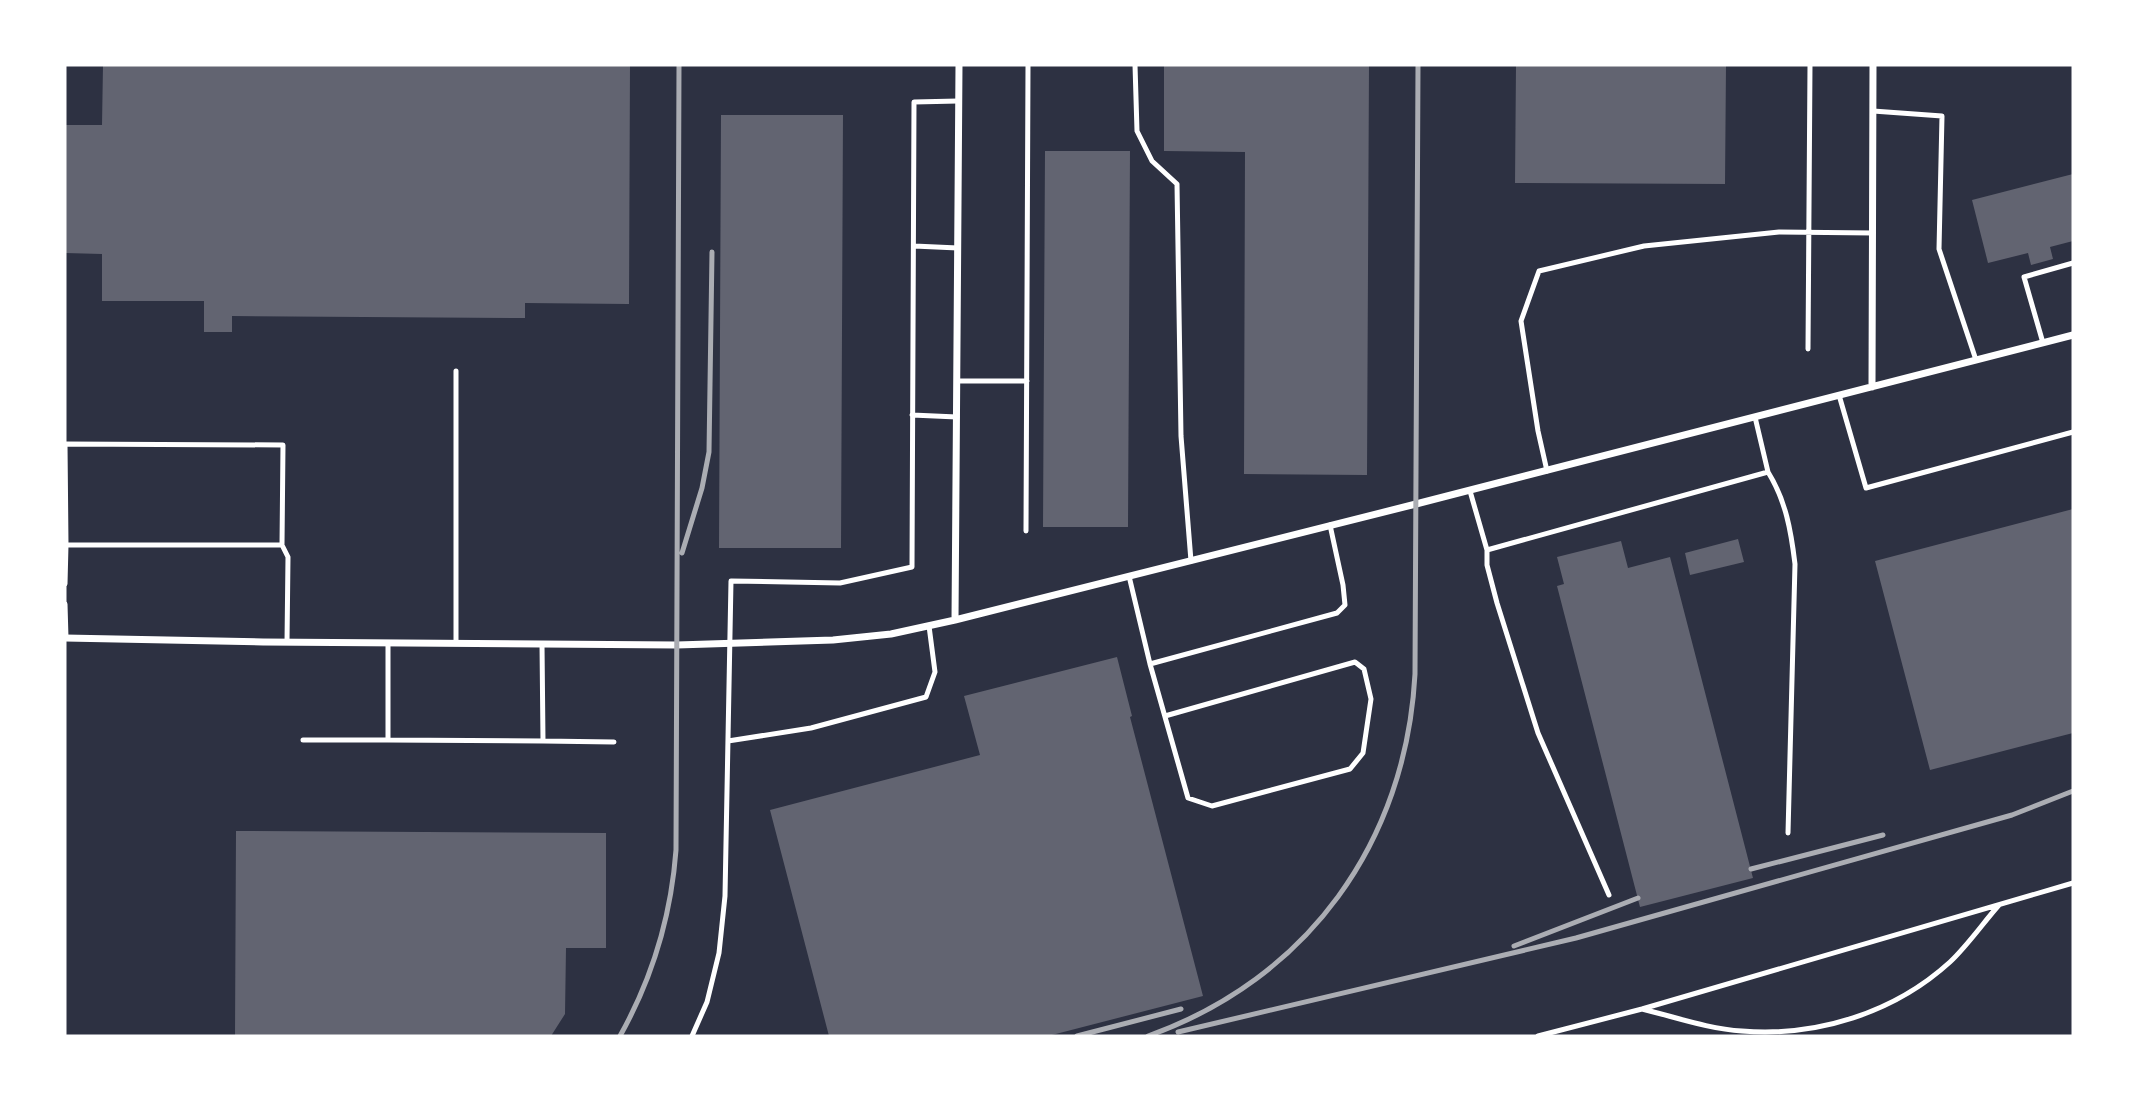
<svg xmlns="http://www.w3.org/2000/svg" width="2138" height="1101" font-family="'IBM Plex Serif',serif">
  <style>
    .building { fill: #626471 }
    .lines { fill: none; stroke-linecap: round; stroke-linejoin: round }
    .service { stroke: #fff; stroke-width: 5 }
    .minor { stroke: #fff; stroke-width: 7 }
    .rail { stroke: #abadb3; stroke-width: 5 }
  </style>
  <rect width="100%" height="100%" fill="#2d3142"/>
  <!-- building -->
  <path class="building" d="M103,65H630L629,304L525,303V318L232,316V332H204V301H102V254L65,253V125H102Z
    M1164,65H1369L1367,475L1244,474L1245,152L1164,151Z
    M1516,65H1726L1725,184L1515,183Z
    M721,115H843L841,548H719Z
    M1045,151H1130L1128,527H1043Z
    M2073,174V241L2050,247L2053,259L2031,265L2028,253L1988,263L1972,200Z
    M2073,509V733L1930,770L1875,561Z
    M1738,539L1744,562L1690,575L1685,553Z
    M1621,541L1628,568L1670,557L1753,878L1640,907L1557,586L1564,584L1557,557Z
    M1117,657L1132,716L1130,717L1203,996L1048,1036H829L770,810L980,755L964,696Z
    M236,831L606,833V948H566L565,1014L551,1036H235Z"/>
  <g class="lines">
    <!-- service -->
    <path class="service" d="M1135,65L1137,131L1152,161L1177,184L1181,436L1191,561
      M1873,111L1942,116L1939,249L1976,360
      M914,246L958,248
      M2043,343L2024,277L2073,263
      M1808,349L1810,65
      M957,381H1027
      M1839,395L1866,488L2073,432
      M912,415L957,417
      M1547,471L1538,431L1521,321L1539,271L1644,246L1779,232L1873,233
      M1768,472C1786,501 1791,531 1795,564L1788,833
      M1470,491L1487,550L1768,472L1755,417
      M1026,531L1028,65
      M66,545L65,444L283,445L282,545
      M1487,550V565L1497,603L1538,733L1609,895
      M1129,576L1150,664L1337,613L1345,605L1343,585L1330,525
      M65,584L66,545H282L288,557L287,642
      M65,604L66,638
      M388,643V740L543,741L542,644
      M456,643V371
      M1150,664L1188,798L1212,806L1350,769L1363,753L1371,699L1364,669L1355,662L1165,716
      M303,740H388
      M543,741L614,742
      M728,741L811,728L926,697L935,672L929,626
      M1642,1009C1675,1017 1709,1029 1742,1031C1817,1037 1894,1013 1950,962C1968,945 1983,923 1999,905
      M692,1036L707,1002L719,953L725,896L731,581L840,583L912,567L914,102L958,101
      M1538,1036L1642,1009L2073,883"/>
    <!-- minor -->
    <path class="minor" d="M1872,387L1873,65
      M955,620L959,65
      M65,638L263,642L677,645L833,640L891,634L955,620L1416,504L2073,335"/>
    <!-- rail -->
    <path class="rail" d="M682,553L702,488L709,452L712,252
      M1751,869L1883,835
      M1514,946L1638,898
      M1178,1032L1576,938L2012,815L2073,791
      M620,1036C653,977 671,917 676,850L679,65
      M1077,1036L1181,1009
      M1148,1036C1308,979 1406,842 1415,674L1418,65"/>
  </g>
  <!-- border -->
  <rect width="2138" height="1101" fill="none" stroke="#ffffff" stroke-width="133"/>
</svg>
